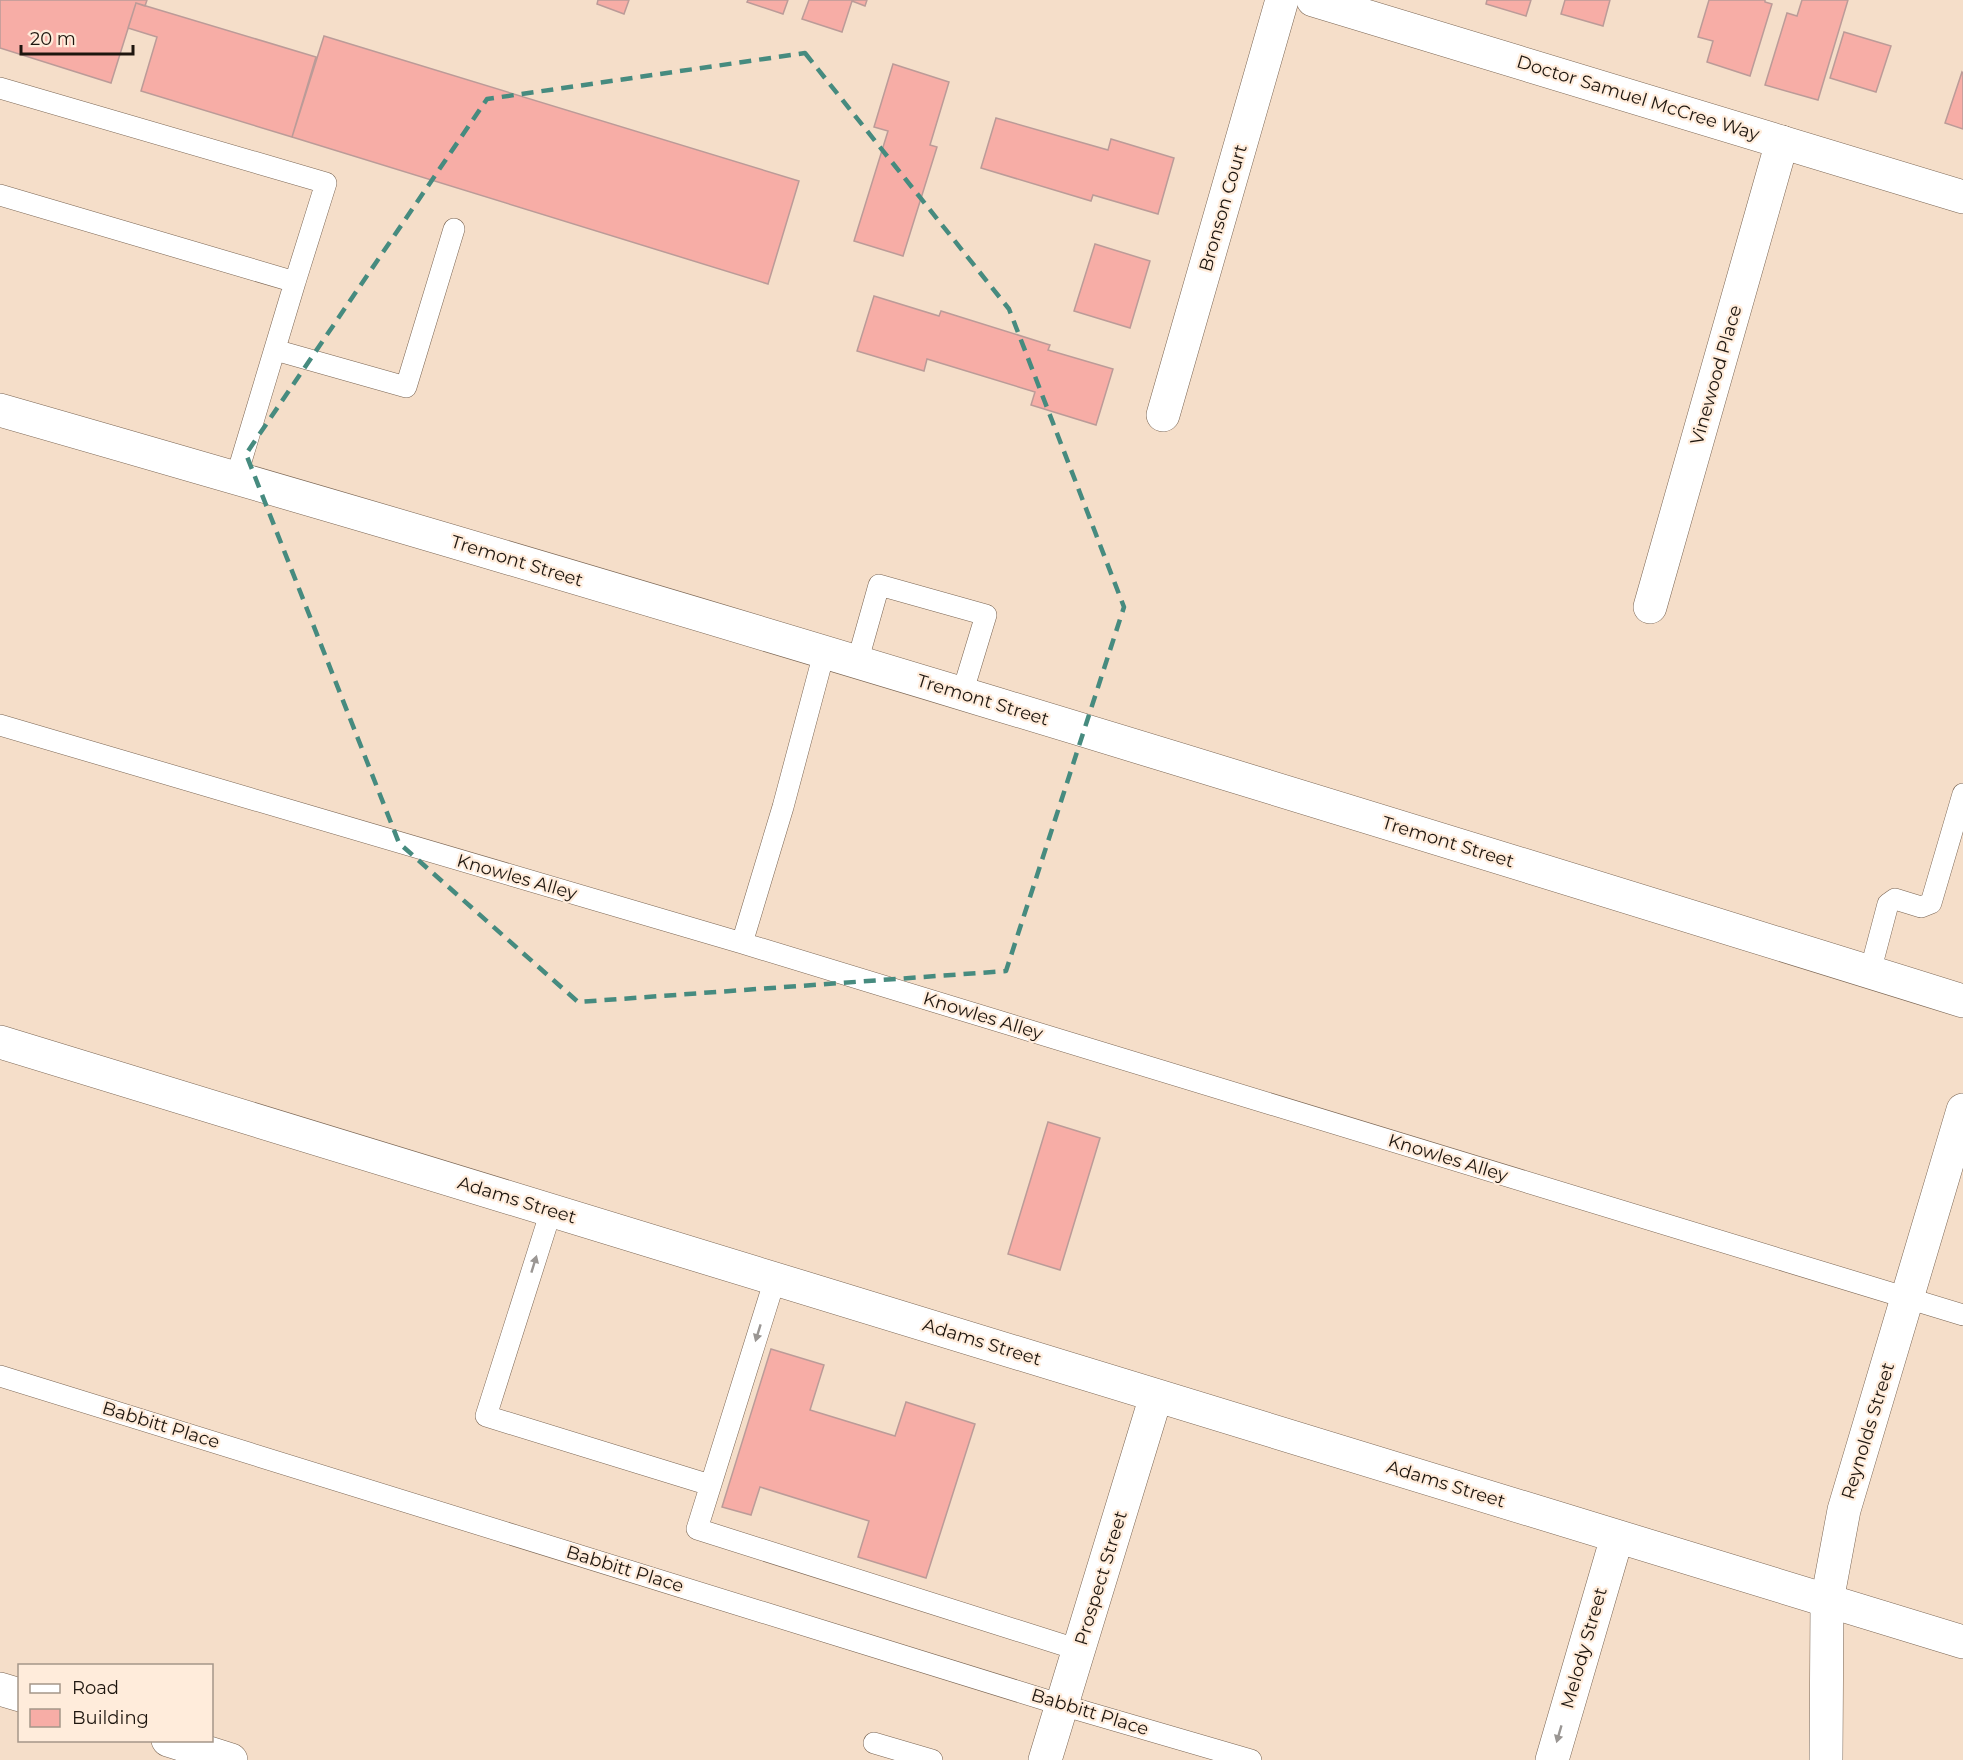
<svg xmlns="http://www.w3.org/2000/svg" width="1963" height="1760" font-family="Montserrat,sans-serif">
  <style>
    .building { fill: #f7ada6; stroke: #bb9b98; stroke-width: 1.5 }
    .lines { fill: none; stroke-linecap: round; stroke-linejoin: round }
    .lane-casing { stroke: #7a6553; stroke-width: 22 }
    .street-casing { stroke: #7a6553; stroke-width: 34 }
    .secondary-casing { stroke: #7a6553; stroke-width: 34 }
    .lane { stroke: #fff; stroke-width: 21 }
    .street { stroke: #fff; stroke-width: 33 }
    .secondary { stroke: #fff; stroke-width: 33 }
    .oneway { fill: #9a9693 }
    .marked { fill: none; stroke: #468b7f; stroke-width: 4.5; stroke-dasharray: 12 8; stroke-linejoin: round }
    .labels { text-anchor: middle; stroke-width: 4.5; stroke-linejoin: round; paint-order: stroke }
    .street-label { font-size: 18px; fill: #1e160f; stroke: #ffecdb }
  </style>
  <rect width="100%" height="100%" fill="#f5dec9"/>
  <!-- building -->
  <path class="building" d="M0,0H147L145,6L136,3L111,83L0,48Z
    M598,0H629L624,14L597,4Z
    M748,0H788L783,14L747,2Z
    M809,0H867L865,6L852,1L842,32L802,19Z
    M1487,0H1531L1526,16L1486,4Z
    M1565,0H1610L1603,26L1561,14Z
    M1709,0H1765V2L1772,4L1750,76L1707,62L1713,41L1698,37Z
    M1802,0H1848L1818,100L1765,85L1787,13L1797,16Z
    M136,3L316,57L292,137L141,91L157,37L128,28Z
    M1844,32L1891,46L1876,92L1830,78Z
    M324,36L799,181L768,284L292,137Z
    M893,64L949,82L930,145L937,147L903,256L854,241L888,131L874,127Z
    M1962,72L1963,73V129L1945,123Z
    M996,118L1108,150L1111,139L1174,158L1158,214L1093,195L1091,201L981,168Z
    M1095,244L1150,261L1130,328L1074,311Z
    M874,296L939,316L941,311L1050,345L1048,350L1113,369L1096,425L1031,405L1035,392L927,359L924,371L857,351Z
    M1048,1122L1100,1138L1060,1270L1008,1254Z
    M771,1349L824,1365L810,1410L895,1436L906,1402L975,1424L926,1578L858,1557L869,1521L760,1487L751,1515L722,1507Z"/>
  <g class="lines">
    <defs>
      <path id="lane" d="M0,88L326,183L295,282
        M0,195L295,282L236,478
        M275,350L406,387L454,229
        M857,663L879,585L986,615L962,694
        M0,725L742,943L1963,1315
        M742,943L783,807L824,653
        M1870,972L1888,904L1895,899L1921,907L1931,903L1963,794
        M551,1211L486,1416L710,1485
        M775,1279L697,1529L1079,1650
        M0,1376L1062,1705L1251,1760
        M874,1743L932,1760"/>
      <path id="street" d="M0,410C657,598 1310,798 1963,1001
        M1163,415L1282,0
        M1650,607L1782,142
        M0,1042L1963,1642
        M0,1689L20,1695
        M168,1740L231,1760
        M1045,1760L1156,1396
        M1552,1760L1617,1537"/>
      <path id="secondary" d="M1313,0L1963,197
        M1826,1760L1827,1601L1844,1510L1963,1110"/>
    </defs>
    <!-- lane casing -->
    <use href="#lane" class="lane-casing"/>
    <!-- street casing -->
    <use href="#street" class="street-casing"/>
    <!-- secondary casing -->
    <use href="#secondary" class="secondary-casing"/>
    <!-- lane -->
    <use href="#lane" class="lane"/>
    <!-- street -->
    <use href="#street" class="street"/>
    <!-- secondary -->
    <use href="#secondary" class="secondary"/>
  </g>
  <!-- one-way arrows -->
  <defs><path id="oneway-solid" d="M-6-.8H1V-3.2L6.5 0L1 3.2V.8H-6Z" transform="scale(1.5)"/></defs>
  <g class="oneway">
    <use href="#oneway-solid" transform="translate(534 1264) rotate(-73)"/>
    <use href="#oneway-solid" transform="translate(758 1333) rotate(107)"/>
    <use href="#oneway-solid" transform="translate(1559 1734) rotate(106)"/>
  </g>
  <!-- marked area -->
  <path class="marked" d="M805,53L1009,309L1124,607L1006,971L578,1002L399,843L246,454L487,99Z"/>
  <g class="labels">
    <!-- street labels -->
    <g class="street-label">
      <text transform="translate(1638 98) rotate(17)" y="6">Doctor Samuel McCree Way</text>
      <text transform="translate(1223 208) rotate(-74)" y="6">Bronson Court</text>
      <text transform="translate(1716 375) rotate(-74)" y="6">Vinewood Place</text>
      <text transform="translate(517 561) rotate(17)" y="6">Tremont Street</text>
      <text transform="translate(983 700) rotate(17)" y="6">Tremont Street</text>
      <text transform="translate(1448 842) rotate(17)" y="6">Tremont Street</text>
      <text transform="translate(517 877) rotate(16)" y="6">Knowles Alley</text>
      <text transform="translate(983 1016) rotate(17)" y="6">Knowles Alley</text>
      <text transform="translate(1448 1158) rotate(17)" y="6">Knowles Alley</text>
      <text transform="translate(517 1200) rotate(17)" y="6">Adams Street</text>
      <text transform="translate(982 1342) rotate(17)" y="6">Adams Street</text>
      <text transform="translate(161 1425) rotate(17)" y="6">Babbitt Place</text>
      <text transform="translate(1868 1431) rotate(-73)" y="6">Reynolds Street</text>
      <text transform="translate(1446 1484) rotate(17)" y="6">Adams Street</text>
      <text transform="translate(625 1569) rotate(17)" y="6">Babbitt Place</text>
      <text transform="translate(1101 1578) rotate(-73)" y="6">Prospect Street</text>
      <text transform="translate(1584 1648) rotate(-74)" y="6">Melody Street</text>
      <text transform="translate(1090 1712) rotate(17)" y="6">Babbitt Place</text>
    </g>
  </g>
  <!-- legend -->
  <rect x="18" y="1664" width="195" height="78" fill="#ffecdb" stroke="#a59689" stroke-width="1.5"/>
  <rect x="30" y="1684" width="30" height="9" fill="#ffffff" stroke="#a59689" stroke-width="1.5"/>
  <text x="72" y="1694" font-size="18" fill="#1e160f">Road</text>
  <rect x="30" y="1709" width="30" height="18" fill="#f7ada6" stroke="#a59689" stroke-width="1.5"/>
  <text x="72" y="1724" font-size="18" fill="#1e160f">Building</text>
  <!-- scale -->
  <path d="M21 45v9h112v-9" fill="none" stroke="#1e160f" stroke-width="3"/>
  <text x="30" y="45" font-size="18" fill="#1e160f" stroke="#ffecdb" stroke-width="4.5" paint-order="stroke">20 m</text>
</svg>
